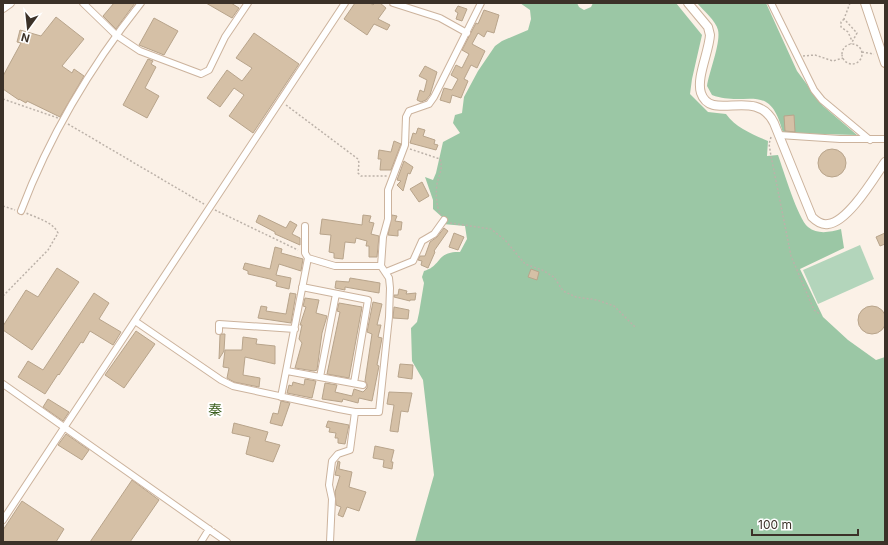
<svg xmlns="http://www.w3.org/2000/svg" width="888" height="545" font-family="Inter,'Noto Sans JP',sans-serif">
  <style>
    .green { fill: #b3d5bb }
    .forest { fill: #9bc7a5 }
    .building { fill: #d5c0a6; stroke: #b8a48b }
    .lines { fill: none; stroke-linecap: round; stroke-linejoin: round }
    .street-casing { stroke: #ccb39d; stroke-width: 8 }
    .secondary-casing { stroke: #ccb39d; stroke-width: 10 }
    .path { stroke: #bcb2a9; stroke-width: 1.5; stroke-dasharray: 2 2; stroke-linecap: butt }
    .street { stroke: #fff; stroke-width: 6 }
    .secondary { stroke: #fff; stroke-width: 8 }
    .labels { text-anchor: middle; stroke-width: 4; stroke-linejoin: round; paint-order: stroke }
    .quarter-label { font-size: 14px; fill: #3b5e1e; stroke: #fff }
  </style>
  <rect width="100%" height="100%" fill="#fbf1e7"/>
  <!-- green -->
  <path class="green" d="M860,245L874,279L818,304L803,270Z"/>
  <!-- forest -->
  <path class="forest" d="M520,3H577L579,7L584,10L591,7L593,3H676L702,35L692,79L690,94L708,112L726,114C736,128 752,134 768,141L767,156L778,155C783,169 798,219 808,227C818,235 830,232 841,229L844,248L800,269L823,317L848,340L876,360L885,357V542H415L434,475L423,380L412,361L411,328L417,322L419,313L424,283L422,277L424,271C442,266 436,251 460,252L467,239L465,226L443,224L442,217L433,209V200L425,177L433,180L436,173L443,142L460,133L453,123L455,115L462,113L464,97L478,71L495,46L502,41L528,30L531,19L530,10Z
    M697,3H766L797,71L823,106L857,135L783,133C770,80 747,108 712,95L707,86C709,72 721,43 718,30C716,21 703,10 697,3Z"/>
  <!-- building -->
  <path class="building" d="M114,3H135L116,29L103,16Z
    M206,3H231L239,8L232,18Z
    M355,3H370L373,5L375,3H380L386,8L378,19L390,25L387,30L374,24L367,35L344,19Z
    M458,6L467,9L462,21L456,19L458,13L455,11Z
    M484,10L499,15L494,33L487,31L484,37L478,33L472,44L485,51L477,68L471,65L464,79L468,81L461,98L452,95L450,103L440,100L444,88L452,90L458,79L451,75L456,65L462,68L469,54L462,50L476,23L478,24Z
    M56,17L84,39L62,66L72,73L74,69L84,76L60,117L27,101L26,103L19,99V100L3,89V76L21,43L17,42L20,30L41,36Z
    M154,18L178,31L164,55L139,45Z
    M254,33L299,64L253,133L229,116L244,95L234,88L220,107L207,98L227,70L242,81L252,68L236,58Z
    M148,59L153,61L151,64L156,67L145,88L159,96L147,118L123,105Z
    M425,66L437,72L430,95L426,100L421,102L417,100L420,90L424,92L427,80L419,76Z
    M794,115L795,132L785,131L784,116Z
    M418,128L425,130L423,136L435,140L434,144L438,145L436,150L410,143L413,133L416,134Z
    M394,141L401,144L391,170H380L381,159H378L379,150L391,152Z
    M818 163a14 14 0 1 1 28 0a14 14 0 1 1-28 0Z
    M404,161L413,167L410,174L408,173L403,191L397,185L401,181L397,180Z
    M422,182L429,196L419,202L410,189Z
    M259,215L286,228L290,221L297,225L292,234L300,238V245L275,234V232L256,222Z
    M363,215L371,216L369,222L374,223L371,234L379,236L377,257H369V246H366L367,241L356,238L355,243L345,242L343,259L334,258V253L329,252L331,235L320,234L322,219L362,225Z
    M392,215L397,216L395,221L402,222L401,230H398V236L388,235Z
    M444,228L448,231L434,251L435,252L428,268L421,265L422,261L418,260L420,256H425L430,242L437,237Z
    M454,233L464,237L458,250L449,247Z
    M885,233V244L880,246L876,237Z
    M275,247L282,249L281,253L303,259L301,271L279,264L276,275L291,278L289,289L276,286L277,282L270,279L248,274V271L243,269L245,263L270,269Z
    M57,268L79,282L32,350L3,330V326L26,290L38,297Z
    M531,269L539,272L537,280L528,277Z
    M350,278L380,283L379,293L345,287V290L335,288L336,281L349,282Z
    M399,289L407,291L406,294L416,293L415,300H410V301L394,297V295H398Z
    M94,293L109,303L99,319L121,332L113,345L90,331L83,343L81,342L59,375L58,374L45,394L18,377L28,361L43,370Z
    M290,293L296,294L291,323L258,318L261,306L267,307L266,311L286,314Z
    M305,298L319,300L316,313L327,316L322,333L317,370L314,371L295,368L302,343L299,339L302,325H300L306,307L303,306Z
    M373,302L382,304L377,325H381L378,337L382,338L377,365L379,366L372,401L359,398L358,403L343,399L342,402L322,399L325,383L337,385L335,392L352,396L354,389L363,392L367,388V384L365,381L372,334L367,332Z
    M339,303L362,307L349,378L327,374L340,312L337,311Z
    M858 320a14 14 0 1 1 28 0a14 14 0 1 1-28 0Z
    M394,307L409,310L408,319L393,318Z
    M136,331L155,344L124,388L105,375Z
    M222,334H225L224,351L219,359L220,335Z
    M243,337L257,339L256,344L275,346V364L245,357L243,375L260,378L259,387L234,382L227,378L229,368L223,367L225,350H242Z
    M400,364L413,365L412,379L398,377Z
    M305,379L316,381L312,398L287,393L289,385L292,386L293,382L304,385Z
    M389,392L412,393L408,412L401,411L398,432L390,431L394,405L387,404Z
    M48,399L69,412L63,421L43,407Z
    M281,401L290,403L282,426L270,423L273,413L278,414Z
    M328,421L349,425L345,444L338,443V438H335L336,433L329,432L330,428L326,427Z
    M234,423L268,432L265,441L280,445L273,462L246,454L250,437L232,433Z
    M66,434L89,450L82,460L58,445Z
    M375,446L394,450L391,462H393L392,469L383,467L384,460L373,458Z
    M338,461L340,462L339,469L352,472L349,487L366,492L359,511L347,507L343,517L338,515L341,507L336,505L335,492L340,476L335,475Z
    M132,480L159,500L130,542H90Z
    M22,501L64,529L56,542H3V530Z"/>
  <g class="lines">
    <defs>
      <path id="street" d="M83,3L116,35L140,51L201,74L209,70L225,37L248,3
        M393,3L440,18L467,33
        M771,3L814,90L822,100L870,140
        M779,135L840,139H885
        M21,211C49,137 91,66 141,3
        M308,258L335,266H381
        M386,272L413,261L422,241L434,234L444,220
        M302,287L368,300L354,383
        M135,321L221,380L233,386L339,409L355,412H379L389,317L390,288L389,278L381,266L383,237L388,219V190L405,145L406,117L409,111L429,104L434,97L481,3
        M219,331V324L295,329
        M287,371L363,385
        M320,377L336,294
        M3,384L227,542
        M281,397L308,258L305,253V226
        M3,520L345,3
        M201,542L209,529
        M330,542L332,499L329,485L332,461L338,454L350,450L355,412"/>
      <path id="secondary" d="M688,3L708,27L710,35C709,52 696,78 701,93C711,123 756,86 774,123L812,217C816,221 822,225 828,224C848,222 874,178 885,162
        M865,3L885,63
        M3,8L10,3"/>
    </defs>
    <!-- street casing -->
    <use href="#street" class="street-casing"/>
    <!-- secondary casing -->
    <use href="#secondary" class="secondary-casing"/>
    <!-- path -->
    <path class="path" d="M850,3L844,19L857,33L851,44
      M844,19L841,22V27L848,32L852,41
      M842 54a10 10 0 1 1 20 0a10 10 0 1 1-20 0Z
      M862,52L874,54
      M803,56L815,55L833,61L843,58
      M3,99L58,118
      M286,105L358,159L359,163L358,173L361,176H387
      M68,124L204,204
      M771,137L769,144L771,156L791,256L814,310L820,314
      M410,149L440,159C443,168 440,172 438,180C435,189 436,208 441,215
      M3,206L15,210
      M215,210L298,250
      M450,223L491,229L505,240L525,264L542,270L554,277L563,291L576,297L597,300L614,306L636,328
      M3,296L48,250L58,233C53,222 37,218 26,213"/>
    <!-- street -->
    <use href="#street" class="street"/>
    <!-- secondary -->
    <use href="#secondary" class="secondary"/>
  </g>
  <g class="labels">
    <!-- quarter labels -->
    <g class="quarter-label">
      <text x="215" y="415">秦</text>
    </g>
  </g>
  <!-- border -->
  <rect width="888" height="545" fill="none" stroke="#3b3128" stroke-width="8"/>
  <!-- north arrow -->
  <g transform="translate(28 28) rotate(195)" stroke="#ffffff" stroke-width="3" paint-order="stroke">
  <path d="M0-3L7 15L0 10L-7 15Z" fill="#3b3128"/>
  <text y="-6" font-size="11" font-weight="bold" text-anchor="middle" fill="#3b3128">N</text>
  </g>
  <!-- scale -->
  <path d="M752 529v6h106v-6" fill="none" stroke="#3b3128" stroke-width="2"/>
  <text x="758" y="529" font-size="12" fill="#3b3128" stroke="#ffffff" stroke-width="3" paint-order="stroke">100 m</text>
</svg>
